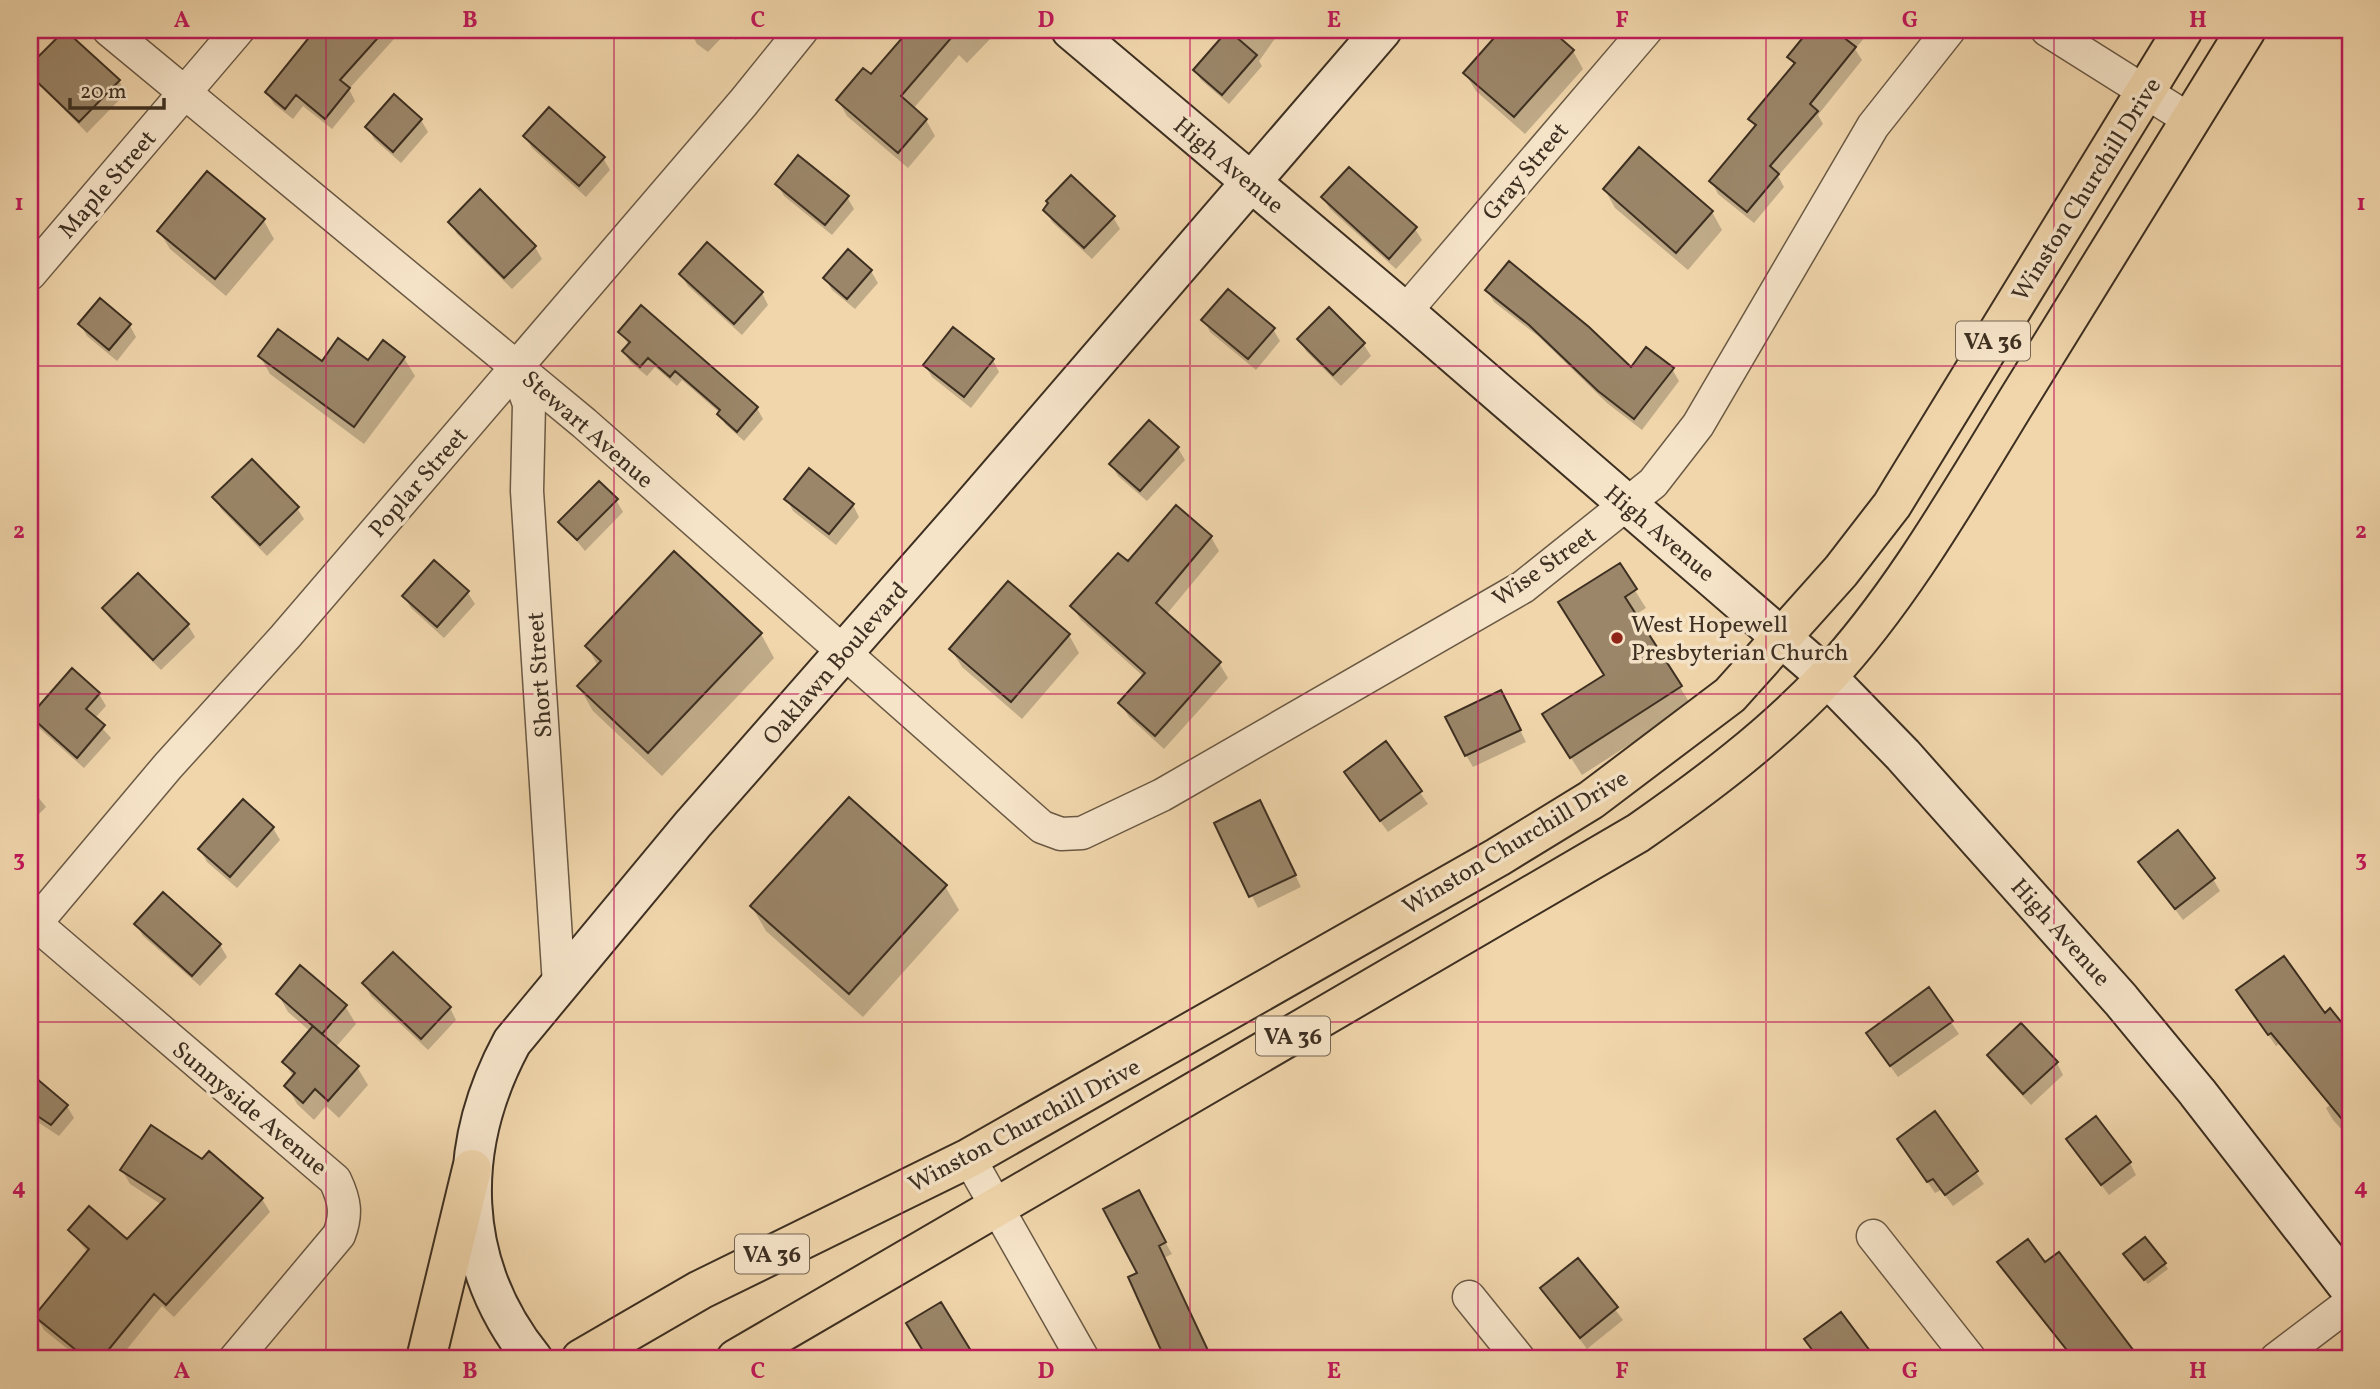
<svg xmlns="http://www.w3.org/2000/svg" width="2380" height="1389" font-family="Vollkorn,serif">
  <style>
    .shadow { fill: #0003 }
    .building { fill: #9b8669; stroke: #3d2f21; stroke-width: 2 }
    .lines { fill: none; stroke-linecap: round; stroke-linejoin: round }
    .street-casing { stroke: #6a5944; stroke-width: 35 }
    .secondary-casing { stroke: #3d2f21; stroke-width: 42 }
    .highway-casing { stroke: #3d2f21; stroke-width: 42 }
    .street { stroke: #f6e4c9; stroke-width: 32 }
    .secondary { stroke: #f6e4c9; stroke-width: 38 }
    .highway { stroke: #f1d6ac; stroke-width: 38 }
    .grid { fill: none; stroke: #c2185b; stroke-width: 2; stroke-opacity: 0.55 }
    .poi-dot { fill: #8f2418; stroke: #f6e4c9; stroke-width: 2.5 }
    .labels { text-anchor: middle; stroke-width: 7; stroke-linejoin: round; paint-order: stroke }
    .shield { fill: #f6e4c9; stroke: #746553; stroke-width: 2 }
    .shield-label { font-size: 23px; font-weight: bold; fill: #3d2f21 }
    .street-label { font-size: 24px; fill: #3d2f21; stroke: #f6e4c9 }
    .poi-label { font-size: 24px; fill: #3d2f21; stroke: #f6e4c9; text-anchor: start }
    .neatline { fill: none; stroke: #c2185b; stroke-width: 2.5 }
    .grid-label { font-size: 23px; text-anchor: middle; font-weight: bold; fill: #c2185b }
  </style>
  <rect width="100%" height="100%" fill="#f1d6ac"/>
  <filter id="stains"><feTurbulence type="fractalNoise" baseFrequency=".00286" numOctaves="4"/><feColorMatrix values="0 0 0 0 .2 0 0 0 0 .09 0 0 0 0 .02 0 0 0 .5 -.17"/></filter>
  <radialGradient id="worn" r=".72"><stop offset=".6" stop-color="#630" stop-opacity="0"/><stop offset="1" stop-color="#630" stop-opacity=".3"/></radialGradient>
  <!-- shadow -->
  <path class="shadow" d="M66,30L119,81L126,93L87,133L30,75V68Z
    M321,30H402L349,89L355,101L332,129L303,106L293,119L274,104L267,93Z
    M693,30H743L736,40L726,33L708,52L697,44L691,33Z
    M911,30H986L991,38L967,63L959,55L913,109L926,120L935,136L908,168L847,116L838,100L871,77Z
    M1234,30H1281L1259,61L1262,66L1229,104L1201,80L1195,70Z
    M1503,30H1549L1573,51L1583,69L1525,134L1476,91L1465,73Z
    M1812,30H1871L1855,49L1862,60L1818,115L1823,124L1778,176L1784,187L1754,223L1718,194L1712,182L1756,128L1750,119L1795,67L1789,57Z
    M395,97L421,120L428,132L401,163L374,139L368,127Z
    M525,136L603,158L610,170L586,197L532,148Z
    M207,173L264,221L274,239L226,296L170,249L159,231Z
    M777,184L847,197L854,209L832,235L784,196Z
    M1605,190L1712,212L1722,230L1688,270L1615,208Z
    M1323,198L1415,229L1422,240L1396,269L1330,209Z
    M1046,210L1113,217L1120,229L1092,259L1052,222Z
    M450,222L535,247L542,259L512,289L457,234Z
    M871,271L878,283L855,309L832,290L825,278Z
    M681,275L762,293L768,305L742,335L688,286Z
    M1487,290L1631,369H1672L1679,381L1642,430L1607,403L1538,336L1494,302Z
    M1329,309L1364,345L1371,356L1341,386L1306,351L1299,339Z
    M1204,320L1273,329L1280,341L1256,370L1210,332Z
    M80,324L130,326L136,337L117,361L87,336Z
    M620,332L757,408L763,419L744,441L725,424L720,413L682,380L677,386L655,367L647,376L630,362L624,352L629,345Z
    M260,356L322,363L404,358L415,376L364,444L270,374Z
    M993,360L999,372L971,408L932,377L925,365Z
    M1178,448L1185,460L1147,501L1118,476L1111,464Z
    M215,497L297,508L304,519L267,556L221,509Z
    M787,499L853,505L859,517L836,545L793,511Z
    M616,500L623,512L585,551L561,522Z
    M1211,537L1219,551L1166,615L1219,663L1228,678L1164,749L1129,717L1120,703L1144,677L1081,620L1072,606L1128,564Z
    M434,563L468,593L475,604L444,638L411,608L404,596Z
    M1619,565L1646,608L1635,615L1691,705L1582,775L1555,733L1606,676Z
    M104,609L188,625L195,637L161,670L111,620Z
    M761,634L774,658L662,776L593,711L579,687L598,666L587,646Z
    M1069,635L1079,653L1022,719L962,667L951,649Z
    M72,671L99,694L106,706L94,719L111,738L84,768L39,728L32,716Z
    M1507,704L1526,742L1473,767L1466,755Z
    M1386,744L1428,804L1388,832L1353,784Z
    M30,787L46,807L30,823Z
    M243,802L273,828L280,840L237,888L207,862L200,850Z
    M1266,814L1301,887L1258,908L1216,824Z
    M2140,862L2213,879L2220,891L2183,920Z
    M945,886L959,910L863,1017L766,931L752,907Z
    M136,924L220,945L227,957L200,986L143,936Z
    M365,984L450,1008L456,1020L428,1050L371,996Z
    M1929,990L1959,1034L1898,1077L1875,1045Z
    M278,994L345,1006L356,1024L335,1048L357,1067L368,1085L339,1118L326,1106L314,1120L297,1104L287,1086L294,1078L284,1062L311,1032L288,1012Z
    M2245,1002L2324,1015L2330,1011L2350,1036V1139L2333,1120L2326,1108L2330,1105L2279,1044L2276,1046Z
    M1989,1056L2057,1063L2063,1075L2031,1105L1996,1067Z
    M30,1075L67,1106L74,1118L59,1136L30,1117Z
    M1935,1114L1984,1184L1953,1206L1941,1190L1935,1193L1906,1151Z
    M2075,1151L2130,1163L2136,1175L2109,1195Z
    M122,1170L262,1199L270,1212L174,1317L162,1306L119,1359H80L44,1330L36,1317L88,1253L70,1230L127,1241L162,1205L130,1184Z
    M1138,1193L1172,1254L1164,1258L1211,1359H1169L1131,1278L1139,1274Z
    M2059,1254L2138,1359H2073L1999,1263L2045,1264Z
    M1578,1260L1623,1320L1587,1349L1542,1289Z
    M2128,1260L2165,1264L2168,1269L2148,1284Z"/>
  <!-- building -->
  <path class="building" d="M65,30L120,80L79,122L30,75V65Z
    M315,30H385L340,80L350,88L325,119L296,95L285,109L265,92Z
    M909,30H958L901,96L927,119L898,153L836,100L863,68L871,74Z
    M1228,30L1257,55L1222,95L1193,70Z
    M1501,30H1551L1574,50L1514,117L1463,73Z
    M1809,30H1834L1856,47L1810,104L1818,111L1770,166L1779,174L1747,212L1709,181L1756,125L1748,119L1795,63L1787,57Z
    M394,94L422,119L393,152L365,127Z
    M549,107L605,157L579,186L523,136Z
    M1639,147L1713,211L1676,253L1603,189Z
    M798,155L849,196L825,225L775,184Z
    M1349,167L1417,227L1389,259L1321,197Z
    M207,171L265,219L215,279L157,231Z
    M1071,175L1115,216L1084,248L1043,210L1048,203L1046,201Z
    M480,189L536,246L504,278L448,222Z
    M707,242L763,292L734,324L679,274Z
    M848,249L872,270L847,299L823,278Z
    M1509,261L1589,327L1631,367L1646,347L1674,368L1634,419L1598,391L1529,325L1485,290Z
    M1228,289L1275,328L1248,359L1201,320Z
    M100,298L131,324L109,350L78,324Z
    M641,305L758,407L737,432L717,414L720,410L675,371L670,377L648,358L640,367L622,351L630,342L618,332Z
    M1329,307L1365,343L1333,375L1297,339Z
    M953,327L994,359L964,397L923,365Z
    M278,329L322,361L338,338L368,360L383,340L405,357L354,427L258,356Z
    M1149,420L1179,447L1140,491L1109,464Z
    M252,459L299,507L260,545L212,497Z
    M809,468L854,504L829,534L784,499Z
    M599,481L618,499L577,540L558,522Z
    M1176,505L1212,536L1156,603L1221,662L1155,736L1118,703L1145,673L1070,606L1118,553L1128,561Z
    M674,551L762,633L648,753L577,686L601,661L585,646Z
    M434,560L469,591L437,627L402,596Z
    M1620,563L1637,589L1625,597L1682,686L1570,758L1542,714L1604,675L1558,602Z
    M138,573L189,624L153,660L102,608Z
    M1008,581L1070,634L1011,702L949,649Z
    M72,668L100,693L86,709L105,725L77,758L30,716Z
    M1501,690L1521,730L1465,756L1445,717Z
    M1386,741L1422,791L1380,821L1344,772Z
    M849,797L947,885L849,994L750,906Z
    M243,799L274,827L230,877L198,849Z
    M1260,800L1296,875L1249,897L1214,823Z
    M2178,830L2215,878L2175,909L2138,862Z
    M163,892L221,944L192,976L134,924Z
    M393,952L451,1007L421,1039L362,983Z
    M2284,956L2325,1013L2330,1008L2350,1033V1129L2271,1033L2268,1035L2236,990Z
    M300,965L347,1005L322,1034L276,994Z
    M1929,987L1953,1021L1890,1066L1866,1033Z
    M2021,1023L2058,1062L2023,1094L1987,1055Z
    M313,1026L359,1066L328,1101L315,1089L303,1103L284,1086L295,1073L282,1062Z
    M30,1073L68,1105L51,1125L30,1111Z
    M1935,1111L1978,1171L1945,1195L1933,1179L1927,1182L1897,1139Z
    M2096,1116L2131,1162L2101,1185L2066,1139Z
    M151,1125L202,1159L209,1151L263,1198L166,1305L154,1294L101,1359H87L34,1316L89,1249L68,1230L89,1206L127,1239L165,1199L120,1170Z
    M1139,1190L1166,1242L1159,1246L1212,1359H1165L1128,1277L1137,1273L1103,1209Z
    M2145,1237L2166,1263L2144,1280L2123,1254Z
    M2028,1239L2045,1262L2059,1252L2140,1359H2074L1997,1262Z
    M1578,1258L1618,1307L1580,1338L1540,1288Z
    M941,1302L976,1359H928L906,1323Z
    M1841,1312L1876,1359H1819L1804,1339Z"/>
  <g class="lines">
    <defs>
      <path id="street" d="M109,30L584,423L1042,827L1061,834L1082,833L1162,795L1523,587L1653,483L1698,425L1873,126L1949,30
        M2047,30L2190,120
        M30,274L238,30
        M1405,312L1646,30
        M516,367L529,404L527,491L559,985
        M30,919L335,1180C345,1201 347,1214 339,1235L235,1359
        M30,930L168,766L285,637L743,103L802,30
        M969,1158L1083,1359
        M1873,1236L1970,1359
        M1469,1297L1519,1359
        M2276,1359L2350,1303"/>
      <path id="secondary" d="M1071,30L1405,312L1827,677L1903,755L2121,1000L2197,1092L2350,1289
        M533,1359C456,1263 455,1148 512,1042L693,824L965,514L1382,30"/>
      <path id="highway" d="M426,1359L472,1169
        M581,1359L700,1290L969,1158L1498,857L1591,800L1730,695L1841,571L1892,505L2183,30
        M736,1359L1638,833C1704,787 1771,737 1826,678C1900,599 1961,492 2018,399C2094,276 2170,153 2246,30"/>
    </defs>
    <!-- street casing -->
    <use href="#street" class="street-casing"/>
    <!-- secondary casing -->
    <use href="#secondary" class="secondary-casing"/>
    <!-- highway casing -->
    <use href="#highway" class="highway-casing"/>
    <!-- street -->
    <use href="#street" class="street"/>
    <!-- secondary -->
    <use href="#secondary" class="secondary"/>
    <!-- highway -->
    <use href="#highway" class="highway"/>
  </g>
  <!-- grid -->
  <path class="grid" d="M326,30V1359M614,30V1359M902,30V1359M1190,30V1359M1478,30V1359M1766,30V1359M2054,30V1359M30,366H2350M30,694H2350M30,1022H2350"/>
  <!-- markers -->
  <circle class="poi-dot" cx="1617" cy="638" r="7"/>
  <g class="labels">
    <!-- shield labels -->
    <g class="shield">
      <rect x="1956" y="321.5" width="74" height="39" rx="5"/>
      <rect x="1256" y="1016.5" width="74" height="39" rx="5"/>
      <rect x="735" y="1234.5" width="74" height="39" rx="5"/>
    </g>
    <g class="shield-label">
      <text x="1993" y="349">VA 36</text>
      <text x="1293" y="1044">VA 36</text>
      <text x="772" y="1262">VA 36</text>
    </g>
    <!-- street labels -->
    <g class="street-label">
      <text transform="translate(1229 165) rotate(40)" y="8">High Avenue</text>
      <text transform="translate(1525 171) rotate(-50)" y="8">Gray Street</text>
      <text transform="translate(107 184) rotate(-49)" y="8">Maple Street</text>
      <text transform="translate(2086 189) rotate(-58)" y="8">Winston Churchill Drive</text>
      <text transform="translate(588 429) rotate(41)" y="8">Stewart Avenue</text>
      <text transform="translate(418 482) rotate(-49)" y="8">Poplar Street</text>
      <text transform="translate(1660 533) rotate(40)" y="8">High Avenue</text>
      <text transform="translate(1544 566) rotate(-35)" y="8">Wise Street</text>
      <text transform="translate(835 663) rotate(-49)" y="8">Oaklawn Boulevard</text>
      <text transform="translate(539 675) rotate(-94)" y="8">Short Street</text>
      <text transform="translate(1515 842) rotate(-31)" y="8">Winston Churchill Drive</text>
      <text transform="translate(2061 932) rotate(48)" y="8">High Avenue</text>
      <text transform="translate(250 1108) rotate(40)" y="8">Sunnyside Avenue</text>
      <text transform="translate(1024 1125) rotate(-28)" y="8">Winston Churchill Drive</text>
    </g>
    <!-- poi labels -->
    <g class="poi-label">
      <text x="1631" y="632">West Hopewell<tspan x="1631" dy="28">Presbyterian Church</tspan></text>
    </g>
  </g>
  <!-- margin -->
  <rect width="2380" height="1389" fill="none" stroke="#f1d6ac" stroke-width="77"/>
  <!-- scale -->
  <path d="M70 98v10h94v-10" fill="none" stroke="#3d2f21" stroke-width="3.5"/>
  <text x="80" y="98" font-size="21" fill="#3d2f21" stroke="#f6e4c9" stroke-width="5" paint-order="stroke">20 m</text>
  <rect x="38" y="38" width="2304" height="1312" class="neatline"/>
  <g class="grid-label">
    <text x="182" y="27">A</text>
    <text x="470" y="27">B</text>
    <text x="758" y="27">C</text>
    <text x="1046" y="27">D</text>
    <text x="1334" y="27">E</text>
    <text x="1622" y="27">F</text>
    <text x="1910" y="27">G</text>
    <text x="2198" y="27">H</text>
    <text x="19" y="210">1</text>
    <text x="2361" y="210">1</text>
    <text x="19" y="538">2</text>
    <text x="2361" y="538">2</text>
    <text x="19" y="866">3</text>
    <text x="2361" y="866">3</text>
    <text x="19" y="1194">4</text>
    <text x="2361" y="1194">4</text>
    <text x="182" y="1378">A</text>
    <text x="470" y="1378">B</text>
    <text x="758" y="1378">C</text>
    <text x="1046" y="1378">D</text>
    <text x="1334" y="1378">E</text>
    <text x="1622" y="1378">F</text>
    <text x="1910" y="1378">G</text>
    <text x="2198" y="1378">H</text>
  </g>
  <rect width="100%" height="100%" filter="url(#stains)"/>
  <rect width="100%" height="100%" fill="url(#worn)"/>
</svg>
